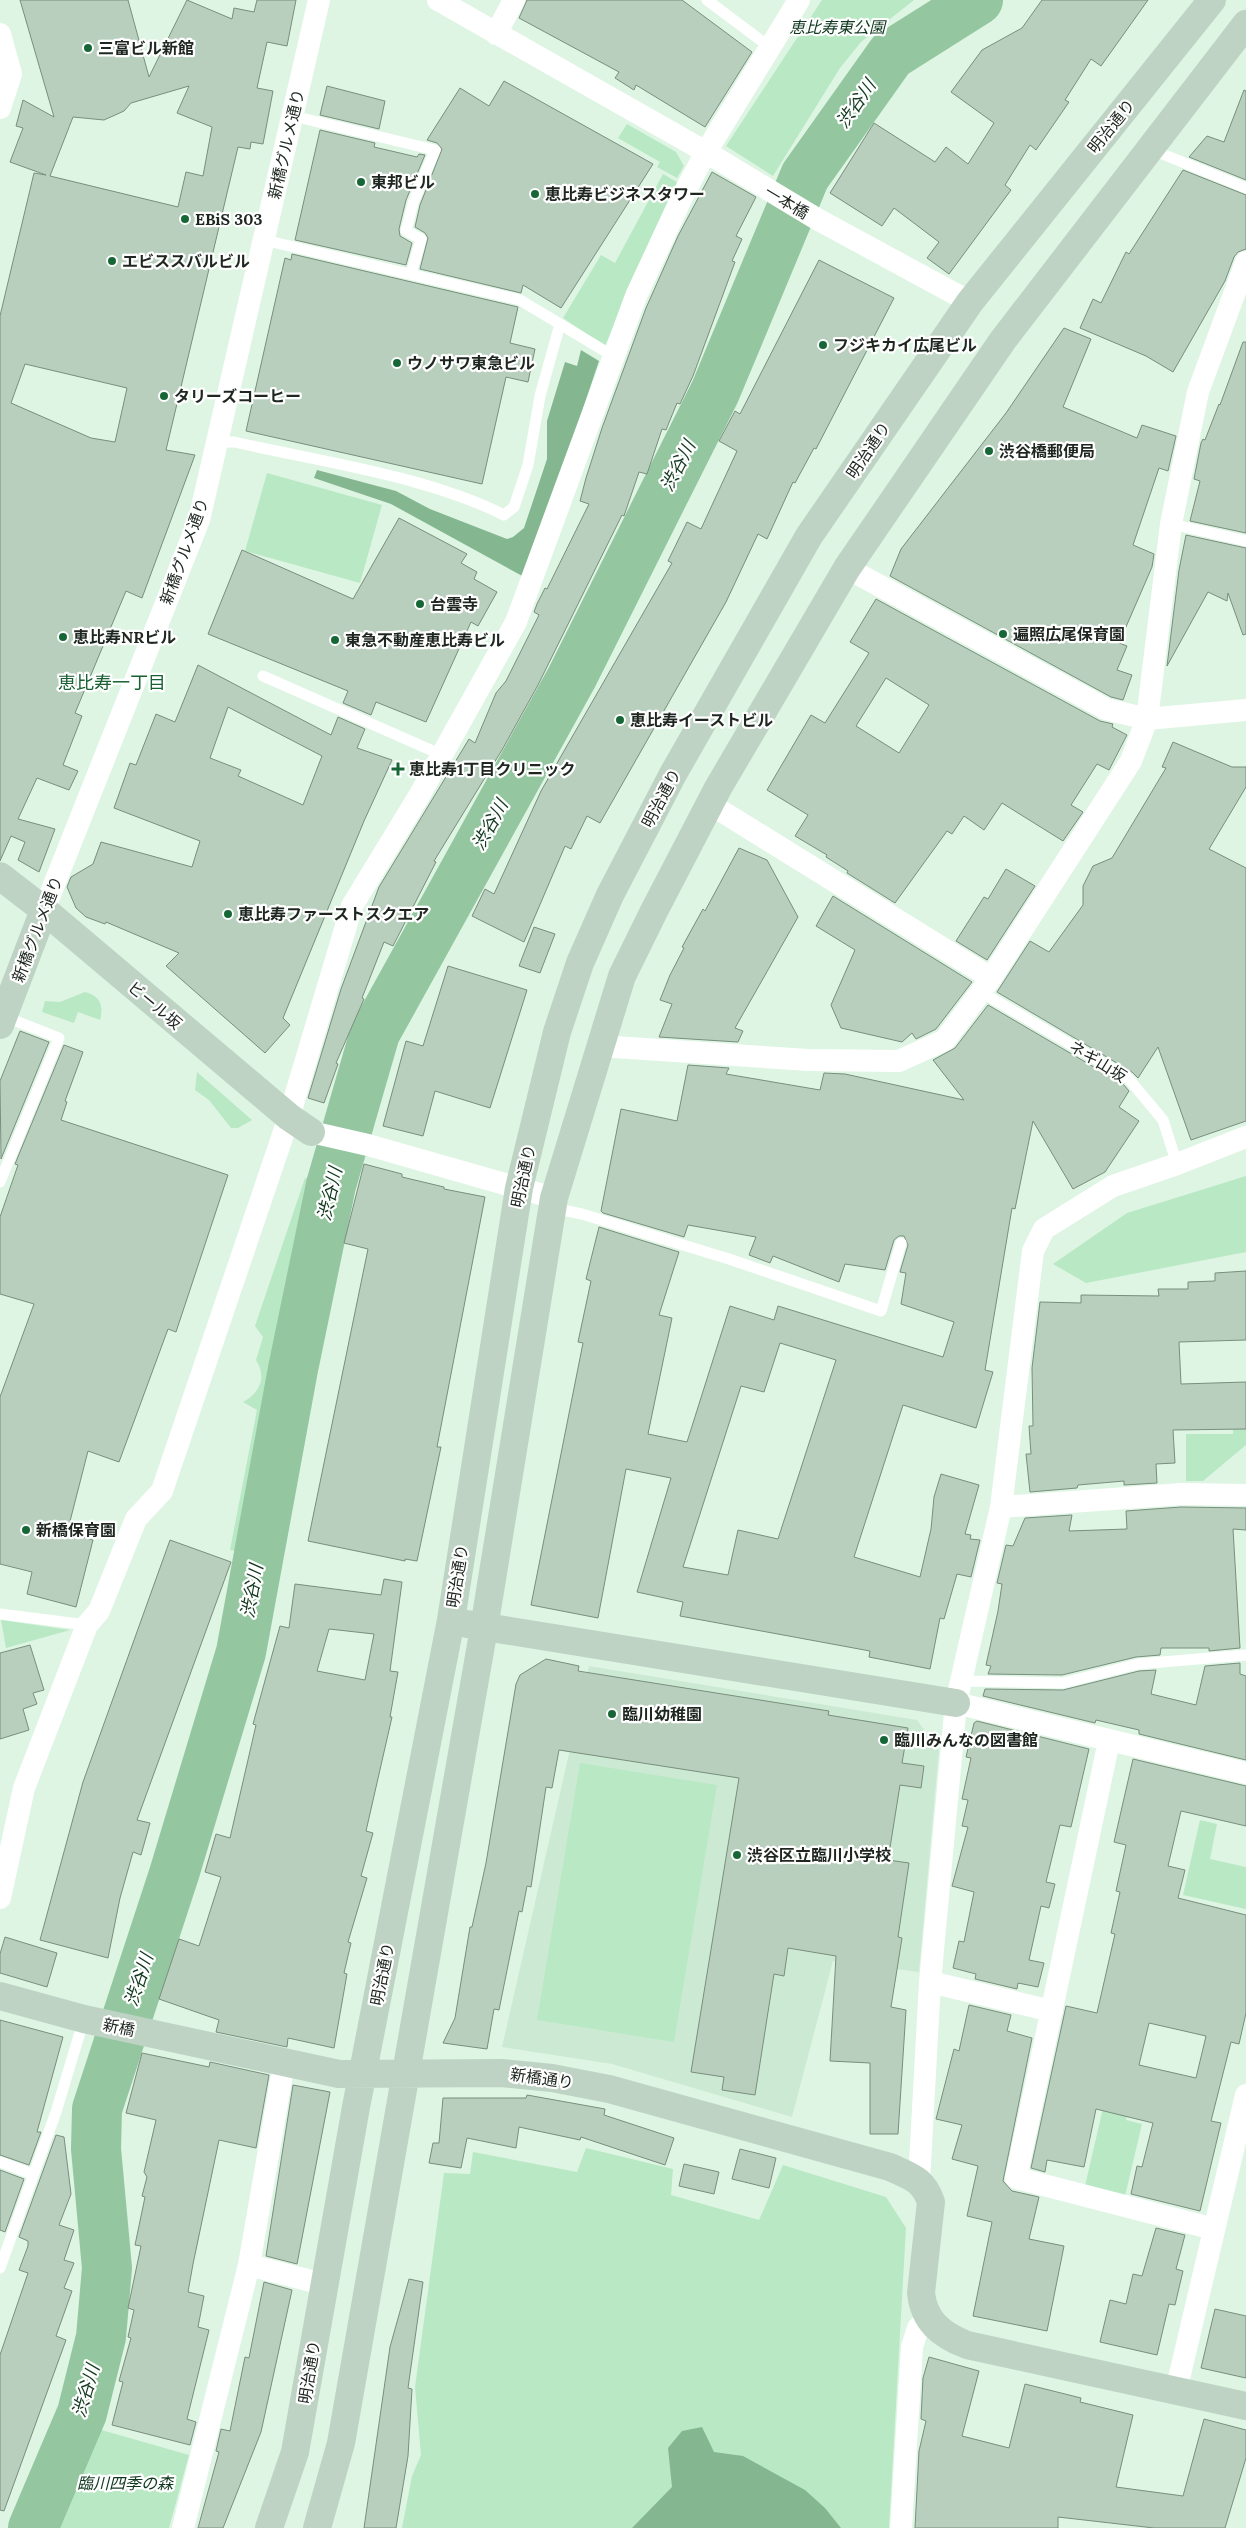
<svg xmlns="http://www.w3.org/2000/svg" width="1246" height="2528" font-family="Lora,'Noto Sans JP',serif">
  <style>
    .built { fill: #ccead3 }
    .green { fill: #b9e8c4 }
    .forest { fill: #84b790 }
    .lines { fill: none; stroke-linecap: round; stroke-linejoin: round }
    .river { stroke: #94c7a0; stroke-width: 50 }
    .building { fill: #b9cfbe; stroke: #798e7d; fill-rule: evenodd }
    .lane { stroke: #fff; stroke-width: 11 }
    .street { stroke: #fff; stroke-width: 22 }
    .secondary { stroke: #bed3c4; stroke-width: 28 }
    .poi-dot { fill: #176736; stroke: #fff; stroke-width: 2 }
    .labels { text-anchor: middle; stroke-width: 4.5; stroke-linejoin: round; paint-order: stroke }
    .park-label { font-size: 16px; font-style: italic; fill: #10381e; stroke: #fff }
    .poi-label { font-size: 16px; font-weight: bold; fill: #1e2620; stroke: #fff; text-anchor: start }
    .street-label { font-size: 16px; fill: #1e2620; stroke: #fff }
    .water-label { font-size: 18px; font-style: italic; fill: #133a20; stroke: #fff }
    .neighbourhood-label { font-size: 18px; fill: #196033; stroke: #fff }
  </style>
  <rect width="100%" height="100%" fill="#def5e3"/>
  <!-- built -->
  <path class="built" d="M589,1666L917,1720L939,1750L919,1972L833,1961L792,2117L612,2064L502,2047Z"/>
  <!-- green -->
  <path class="green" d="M822,0H914L861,42L840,68L773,176L726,146Z
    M627,124L676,152L684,166L677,178L657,167L660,162L618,138Z
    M663,174L677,182L605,346L563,318L601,255L615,263Z
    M267,473L382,505L360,583L245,551Z
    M85,992C100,996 104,1005 100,1020L78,1012L74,1023L42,1012L45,1001L60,1002Z
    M197,1072L252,1120L238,1128H231L209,1100L195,1090Z
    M1246,1176V1252L1086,1283L1053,1264L1127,1213Z
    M305,1178L310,1180L236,1551L230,1550L257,1410L243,1402C260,1393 267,1377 256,1360L263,1337L255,1326Z
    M1233,1419H1246V1445L1203,1481H1186V1434H1233Z
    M1,1620L70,1630L6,1648Z
    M580,1763L717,1785L674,2042L537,2020Z
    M1200,1820L1217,1824L1210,1859L1246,1867V1909L1183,1895Z
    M1106,2095L1131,2100L1126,2120L1142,2124L1125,2196L1085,2186Z
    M586,2148L673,2169L671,2195L759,2220L783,2165L886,2197L906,2228L889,2528H402L412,2476L421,2455L415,2387L444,2173L470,2174L473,2152L577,2172Z
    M98,2429L189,2455L169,2528H59Z"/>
  <!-- forest -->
  <path class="forest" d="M581,350L599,361L526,578L391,504L314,478L317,470L396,491L430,509L507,539L513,537L524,528L547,459V421L565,362L577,366Z
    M702,2427L714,2452L743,2456L805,2490L825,2508L841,2528H632L672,2487L668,2448L682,2431Z"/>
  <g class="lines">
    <!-- river -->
    <path class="river" d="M33,2528L82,2413L101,2337L107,2268L96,2149L97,2109L174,1874L241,1652L293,1369L331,1185L375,1033L572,677L715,392L805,176L891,55L978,0"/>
  </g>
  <!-- building -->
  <path class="building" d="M20,0H128L149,77L187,0L232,19L234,8L254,12L257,0H296L287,46L267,42L257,88L273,91L263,144L251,142L250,149L238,147L166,450L195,455L142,598L126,591L75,713L82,716L63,765L78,771L69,790L37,778L18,819L55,829L39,872L18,860L25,842L11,836L0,861V316L34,173L46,175L10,162L23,128L16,126L23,100L54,117ZM189,86L177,113L212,127L203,176L186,172L178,207L50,176L73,117L104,120L124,111L131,103ZM25,364L127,388L115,442L91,438L11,403Z
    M527,0H682L752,52L705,127L636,85L634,90L615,78L619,72L519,18Z
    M1042,0H1148L1101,66L1091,59L1065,100L1069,102L1036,150L1030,145L1005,185L1011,190L949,274L927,258L939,242L894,208L882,226L830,193L874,123L935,162L946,147L968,164L994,123L951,92L982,50L1022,28Z
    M504,81L653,164L561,308L523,285L521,293L420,269L428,238L425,233L415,227L420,205L442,149L437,143L427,140L460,88L489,106Z
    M327,86L385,101L379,129L320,115Z
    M1244,90L1246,91V180L1189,157L1207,136L1224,142Z
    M320,130L375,143L374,147L417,157L419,154L425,155L406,200L399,229L400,236L412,243L406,265L295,240Z
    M1183,170L1246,195V249L1238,252L1234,257L1225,281L1173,372L1146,356L1080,328L1093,299L1101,303L1126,252L1129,254Z
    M712,172L756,197L736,236L742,239L732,261L735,262L693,376L680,404L677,403L666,430L662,429L647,474L639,472L624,516L622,515L538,685L502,750L434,861L436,862L393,946L384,942L362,998L364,999L336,1063L338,1064L324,1103L308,1098L341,989L379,887L469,739L475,743L496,693L506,681L539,615L534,612L537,604L545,588L547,589L589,504L580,501L586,478L602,428L646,308L678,236Z
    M292,254L518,307L510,343L535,349L528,382L506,377L482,484L246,431L285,258L291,260Z
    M819,260L894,298L816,449L814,448L795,483L793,482L767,539L758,534L726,602L600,823L587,816L571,849L565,846L524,942L472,916L485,889L494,894L541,791L672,563L668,561L687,522L701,529L737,451L719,441L735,411L740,414Z
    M1064,328L1091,339L1063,407L1137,438L1142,425L1176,436L1168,471L1159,468L1133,545L1154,554L1152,567L1119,643L1127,646L1117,670L1132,675L1123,700L1111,697L890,576L901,549L1006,413Z
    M1243,342H1246V533L1190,521L1200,481L1194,479L1201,443L1203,439L1205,440L1219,404L1220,405Z
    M399,518L467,554L461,563L477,572L474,579L497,592L478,626L471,622L426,722L376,702L371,715L343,703L348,691L208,634L242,550L353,599Z
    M1186,535L1246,548V634L1243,635L1228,593L1227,601L1208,592L1167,666L1179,570Z
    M876,599L1100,721L1113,724L1112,727L1127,735L1109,770L1097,764L1071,805L1083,812L1063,841L1002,803L984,830L964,816L952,834L947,831L895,903L847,873L848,871L826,857L827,855L795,836L808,815L767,790L811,715L825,723L869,653L850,642ZM886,678L929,705L899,753L856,726Z
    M198,665L331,735L338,717L365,729L357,748L392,760L364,821L283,1018L290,1025L265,1053L166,966L179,953L106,922L105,924L86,917L76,908L67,887L71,877L93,864L101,842L192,867L200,841L114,808L130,763L136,765L156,714L175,722ZM228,707L322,756L303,805L238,776L241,770L210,758Z
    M1173,742L1232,767H1246V787L1209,849L1246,868V1121L1191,1140L1158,1047L1138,1078L1132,1072L997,992L1030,941L1049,952L1083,905V886L1093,866L1112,858L1166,768L1162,767Z
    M739,848L767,860L798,917L735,1028L743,1031L738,1042L659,1037L672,1004L660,1000L670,975L684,948L682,947L703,909L705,911Z
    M1006,869L1035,886L987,960L956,941L984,897L988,899Z
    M833,896L972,982L936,1029L916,1039L912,1033L902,1042L841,1028L831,1005L855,950L816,926Z
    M534,927L555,934L540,973L519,966Z
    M448,966L527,990L490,1108L435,1091L423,1136L383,1126L406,1041L423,1046Z
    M988,1005L1123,1084L1129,1091L1119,1107L1139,1121L1105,1172L1073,1189L1033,1121L1015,1209L1012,1208L985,1370L993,1372L976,1428L903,1405L854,1557L920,1577L931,1529L934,1497L941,1474L979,1485L965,1534L971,1535L970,1539L980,1540L971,1577L957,1574L944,1619L940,1618L930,1669L869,1657L870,1651L680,1616L683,1602L637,1592L671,1478L626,1469L598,1618L531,1605L583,1343L578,1342L591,1281L586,1279L599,1227L679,1252L659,1315L672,1318L648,1434L687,1442L730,1306L774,1320L778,1306L943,1357L954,1322L901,1304L906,1273L900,1272L908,1245L904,1236H899L894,1240L885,1270L845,1264L839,1282L773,1256L770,1263L749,1255L756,1237L688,1225L684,1237L603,1213L601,1211L621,1109L677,1121L688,1065L729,1068L726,1074L820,1090L824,1073L845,1074L964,1100L933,1060L955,1048ZM780,1343L836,1360L778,1539L738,1530L728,1575L683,1567L741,1386L764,1392Z
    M20,1031L49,1042L1,1159L0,1081Z
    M64,1045L83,1052L65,1101L67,1102L61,1120L228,1175L176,1332L168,1329L119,1462L88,1451L67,1533L93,1540L76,1607L27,1594L32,1572L0,1564V1397L34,1304L0,1294V1217L18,1165L15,1164Z
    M364,1164L402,1174V1177L444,1187V1189L485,1197L437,1447H441L417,1561L405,1559V1561L308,1541L368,1249L344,1243Z
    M1246,1271V1340L1179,1342L1181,1384L1246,1382V1429L1173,1430L1175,1463L1156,1464L1157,1483L1124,1485V1481L1078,1485L1077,1488L1030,1492L1026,1454H1031L1029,1426H1033L1032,1368L1040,1302L1081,1303V1295L1159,1296L1158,1289H1188V1282L1215,1281V1273Z
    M1181,1507L1246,1508V1530L1233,1529L1240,1648L1209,1651V1648H1161L1160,1655L1136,1657L1062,1675L988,1674L991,1666L986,1665L998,1611L1002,1584L997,1583L1006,1545L1013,1546L1025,1518L1072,1515L1069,1531L1127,1529L1126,1511Z
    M170,1540L231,1562L137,1820L150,1823L141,1855L133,1852L120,1898L108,1958L40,1940L83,1782Z
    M384,1579L402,1582L390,1671L398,1672L390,1717H392L366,1831L373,1833L361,1876L367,1878L348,1942L351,1943L344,1973L347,1974L334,2048L288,2038L287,2047L216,2032L219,2020L159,1999L179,1939L199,1946L221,1877L205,1872L216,1834L230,1838L256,1725L253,1724L280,1626L289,1628L295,1584L381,1595ZM329,1629L374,1634L365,1680L317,1671Z
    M30,1645L44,1690L33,1693L37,1704L23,1709L29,1730L0,1739V1653Z
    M546,1659L579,1666L578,1671L829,1711L828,1715L908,1728L902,1763L924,1766L921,1788L900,1785L888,1860L909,1863L898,1937L902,1938L891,2007L906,2010L898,2134H870V2063L830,2061L836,1956L788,1948L784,1976L774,1974L755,2095L722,2090L724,2077L691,2072L739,1778L559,1750L552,1788L546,1787L531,1887L527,1886L522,1912L519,1911L499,2010L494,2009L487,2049L443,2043L455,2018L470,1927H472L486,1863L516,1684L520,1675Z
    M1240,1663V1674L1246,1676V1760L1139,1734V1730L1096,1720L1095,1723L983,1696L985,1689L1063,1690L1139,1671L1156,1670L1151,1694L1196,1705L1205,1666Z
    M977,1721L1089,1749L1071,1827L1060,1825L1046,1882L1055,1884L1049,1908L1041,1906L1029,1960L1044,1963L1038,1987L1018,1983L1017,1989L975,1979L976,1974L953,1968L959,1941L964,1942L974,1892L952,1886L968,1827L962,1826L968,1800L962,1799L971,1758L966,1757L974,1723Z
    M1133,1759L1246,1786V1826L1181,1811L1168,1866L1185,1870L1178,1898L1246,1915V2013L1239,2044L1231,2042L1211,2121L1221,2123L1200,2211L1131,2194L1137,2166L1142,2167L1153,2123L1096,2109L1084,2167L1047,2160L1045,2172L1031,2168L1066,2006L1097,2013L1115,1934L1111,1933L1120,1892L1116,1891L1126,1845L1114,1842ZM1149,2023L1206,2036L1196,2078L1139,2065Z
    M5,1937L57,1953L47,1987L0,1973V1954Z
    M969,2005L1011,2015L1007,2031L1032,2038L1003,2181L1012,2191L1039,2197L1029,2239L1064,2246L1047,2331L973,2316L992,2222L967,2216L978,2166L952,2159L962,2125L936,2119L954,2049L959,2051Z
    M0,2020L63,2037L37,2132H41L29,2165L0,2155Z
    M142,2053L209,2067L210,2062L269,2075L256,2148L219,2140L193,2264L188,2292L204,2296L198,2327L209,2330L187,2419L196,2422L190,2445L112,2425L123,2382L119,2381L131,2338L128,2337L134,2310L128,2308L141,2246L135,2245L145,2197L142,2196L147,2177L144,2172L156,2120L126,2113Z
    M293,2085L330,2092L297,2264L266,2256Z
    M527,2095L605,2109L604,2115L674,2138L665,2165L581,2137L580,2140L519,2127L516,2148L467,2138L461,2168L429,2163L433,2143H439L443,2098H526Z
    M56,2135L64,2137L71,2194L59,2225L74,2230L64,2260L74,2263L64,2288L72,2291L56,2336L66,2340L4,2511L0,2510V2355L28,2273L19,2270L28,2246V2241L19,2237Z
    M740,2149L776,2158L769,2188L732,2179Z
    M684,2164L719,2172L714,2194L679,2186Z
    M0,2170L24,2179L5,2232L0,2230Z
    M1156,2228L1185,2235L1176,2269L1183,2271L1175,2305L1169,2304L1157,2355L1100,2342L1110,2300L1126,2304L1133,2274L1142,2276Z
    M409,2279L423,2282L408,2388L412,2389L408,2456L396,2528H364L390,2347Z
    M264,2282L292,2290L261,2432L223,2528H198L219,2452L216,2451L221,2429L230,2431L245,2357L249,2358Z
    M1215,2309L1246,2316V2378L1201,2368Z
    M929,2357L979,2371L962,2436L1009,2448L1025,2384L1081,2398L1080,2402L1133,2415L1116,2487L1183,2496L1204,2419L1246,2430V2458L1225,2528H1154L1058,2517V2528H915L919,2451L926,2421L921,2419L923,2378Z"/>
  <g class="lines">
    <!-- lane -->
    <path class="lane" d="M707,0L771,48
      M293,116L435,150L413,203L406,231L421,239L411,274
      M1150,149L1246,188
      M264,240L520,300L613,356
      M217,442H234C319,461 426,476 504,515L514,507L528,465L540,396L560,324
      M1171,524L1246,541
      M263,676L442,755
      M981,992L1128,1078L1163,1120L1177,1164
      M0,1182L59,1038L3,1016
      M553,1208L582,1214L729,1259L881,1311L901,1243
      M0,1614L87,1625
      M962,1681L1063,1683L1138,1664L1246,1655
      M0,2162L32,2174
      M0,2268L56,2112L84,2019"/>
    <!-- street -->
    <path class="street" d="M438,0L706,152L817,219L970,302
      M0,34L11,74L0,108
      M496,34L514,0
      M847,568L1106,709L1147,719L1246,710
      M710,804L991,978
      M44,910L199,520L319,0
      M600,1046L808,1060L899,1061L945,1040L991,978L1131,761L1147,719L1171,524L1198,392L1246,262
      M311,1132L368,1145L554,1198
      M1001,1507L1181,1494L1246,1495
      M956,1703L1246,1773
      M1109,1741L1016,2178L1214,2229
      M0,1898L24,1788L87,1625L99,1611L136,1519L162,1491L289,1117L352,906L419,796L516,622L636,296L682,197L706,152L799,0
      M930,1982L1052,2011
      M919,2181L930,1982L956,1703L1001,1507L1033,1251L1044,1229L1113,1186L1177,1164L1246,1137
      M249,2265L323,2284
      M1176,2391L1246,2095
      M183,2528L249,2265L284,2063
      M901,2528L912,2347L918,2328L928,2317"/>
    <!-- secondary -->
    <path class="secondary" d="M0,876L44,910L289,1117L311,1132
      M0,1025L44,910
      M467,1624L956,1703
      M0,1996L84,2019L339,2074L501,2073L552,2078L609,2089L890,2167C911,2177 923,2179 931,2202L921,2293C924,2321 941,2335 967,2345L1246,2406
      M269,2528L295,2452L356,2107L451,1620L519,1188L557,1032L580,963L610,895L673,774L809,536L970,302L1212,0
      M317,2528L341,2443L484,1628L554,1198L622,976L654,911L718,788L847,568L1003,340L1246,24"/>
  </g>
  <!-- markers -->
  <g class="poi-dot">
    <circle cx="88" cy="48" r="5"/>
    <circle cx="361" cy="182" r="5"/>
    <circle cx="535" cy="194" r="5"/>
    <circle cx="185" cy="219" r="5"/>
    <circle cx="112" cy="261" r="5"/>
    <circle cx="823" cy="345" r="5"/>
    <circle cx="397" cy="363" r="5"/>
    <circle cx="164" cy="396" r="5"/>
    <circle cx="989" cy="451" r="5"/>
    <circle cx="420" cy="604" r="5"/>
    <circle cx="1003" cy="634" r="5"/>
    <circle cx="63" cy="637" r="5"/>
    <circle cx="335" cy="640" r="5"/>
    <circle cx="620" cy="720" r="5"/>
    <path d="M395.5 761.5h5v5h5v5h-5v5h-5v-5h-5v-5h5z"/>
    <circle cx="228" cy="914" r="5"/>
    <circle cx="26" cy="1530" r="5"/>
    <circle cx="612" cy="1714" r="5"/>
    <circle cx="884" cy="1740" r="5"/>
    <circle cx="737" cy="1855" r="5"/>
  </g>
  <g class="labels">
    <!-- park labels -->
    <g class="park-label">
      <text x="837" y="33">恵比寿東公園</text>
      <text x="125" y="2489">臨川四季の森</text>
    </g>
    <!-- poi labels -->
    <g class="poi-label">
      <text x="98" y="54">三富ビル新館</text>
      <text x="371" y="188">東邦ビル</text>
      <text x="545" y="200">恵比寿ビジネスタワー</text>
      <text x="195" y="225">EBiS 303</text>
      <text x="122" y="267">エビススバルビル</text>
      <text x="833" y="351">フジキカイ広尾ビル</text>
      <text x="407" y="369">ウノサワ東急ビル</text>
      <text x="174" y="402">タリーズコーヒー</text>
      <text x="999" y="457">渋谷橋郵便局</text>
      <text x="430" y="610">台雲寺</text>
      <text x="1013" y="640">遍照広尾保育園</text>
      <text x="73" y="643">恵比寿NRビル</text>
      <text x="345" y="646">東急不動産恵比寿ビル</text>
      <text x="630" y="726">恵比寿イーストビル</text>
      <text x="409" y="775">恵比寿1丁目クリニック</text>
      <text x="238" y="920">恵比寿ファーストスクエア</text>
      <text x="36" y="1536">新橋保育園</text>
      <text x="622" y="1720">臨川幼稚園</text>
      <text x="894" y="1746">臨川みんなの図書館</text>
      <text x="747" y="1861">渋谷区立臨川小学校</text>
    </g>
    <!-- street labels -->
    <g class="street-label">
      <text transform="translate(1111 126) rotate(-51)" y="6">明治通り</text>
      <text transform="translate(286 144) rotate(-77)" y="6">新橋グルメ通り</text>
      <text transform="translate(787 202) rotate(31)" y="6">一本橋</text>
      <text transform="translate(868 450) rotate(-56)" y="6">明治通り</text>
      <text transform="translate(184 551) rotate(-70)" y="6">新橋グルメ通り</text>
      <text transform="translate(661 798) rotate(-62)" y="6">明治通り</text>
      <text transform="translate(37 929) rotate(-69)" y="6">新橋グルメ通り</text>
      <text transform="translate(155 1005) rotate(40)" y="6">ビール坂</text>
      <text transform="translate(1098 1061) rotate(32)" y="6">ネギ山坂</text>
      <text transform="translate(523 1176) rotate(-78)" y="6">明治通り</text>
      <text transform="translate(457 1576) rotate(-81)" y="6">明治通り</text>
      <text transform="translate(382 1974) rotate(-79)" y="6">明治通り</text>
      <text transform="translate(119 2027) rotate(12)" y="6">新橋</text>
      <text transform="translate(542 2078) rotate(8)" y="6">新橋通り</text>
      <text transform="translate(309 2372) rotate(-81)" y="6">明治通り</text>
    </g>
    <!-- water labels -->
    <g class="water-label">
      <text transform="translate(856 104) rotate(-55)" y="6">渋谷川</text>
      <text transform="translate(678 466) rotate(-63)" y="6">渋谷川</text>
      <text transform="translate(490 825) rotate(-61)" y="6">渋谷川</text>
      <text transform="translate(330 1194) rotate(-77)" y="6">渋谷川</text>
      <text transform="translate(252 1591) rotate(-80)" y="6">渋谷川</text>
      <text transform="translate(139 1980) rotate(-72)" y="6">渋谷川</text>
      <text transform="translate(86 2391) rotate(-74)" y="6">渋谷川</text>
    </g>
    <!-- neighbourhood labels -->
    <g class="neighbourhood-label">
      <text x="112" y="689">恵比寿一丁目</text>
    </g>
  </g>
</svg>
